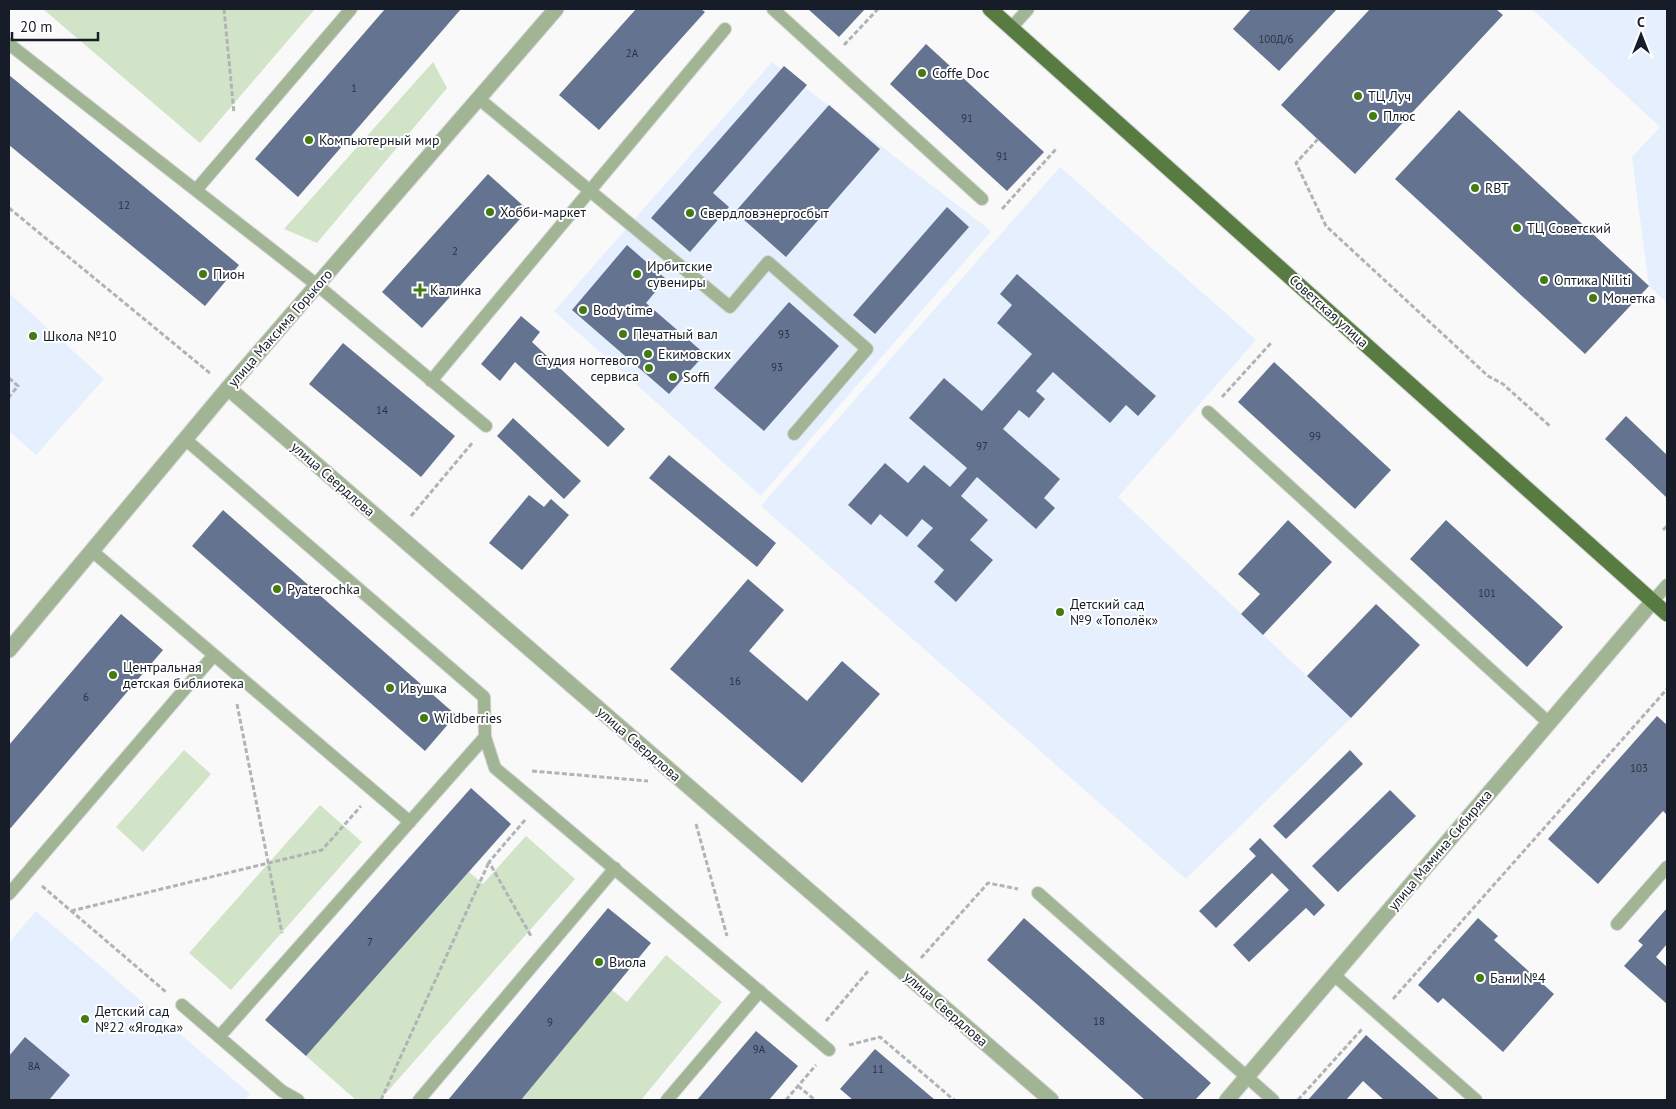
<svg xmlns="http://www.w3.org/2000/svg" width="1676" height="1109" font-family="'PT Sans',sans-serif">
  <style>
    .built { fill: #e6effe }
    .green { fill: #d1e4c7 }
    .building { fill: #647490 }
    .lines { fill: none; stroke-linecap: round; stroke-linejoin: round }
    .service-casing { stroke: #d5d6d8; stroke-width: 14 }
    .pedestrian-casing { stroke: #d5d6d8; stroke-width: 17 }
    .minor-casing { stroke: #d5d6d8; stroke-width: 17 }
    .primary-casing { stroke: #d5d6d8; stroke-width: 17 }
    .path { stroke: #b1b3b6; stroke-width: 3; stroke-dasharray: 5 2.5; stroke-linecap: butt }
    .service { stroke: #a1b595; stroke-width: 12 }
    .pedestrian { stroke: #a1b595; stroke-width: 15 }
    .minor { stroke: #a1b595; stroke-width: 15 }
    .primary { stroke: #587b42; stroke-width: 15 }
    .poi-dot { fill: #447b10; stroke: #fff; stroke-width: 2 }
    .labels { text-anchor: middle; stroke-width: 4; stroke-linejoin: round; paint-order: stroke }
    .number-label { font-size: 11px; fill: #2a3342 }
    .poi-label { font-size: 14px; fill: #171d28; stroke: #fff; text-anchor: start }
    .street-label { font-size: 14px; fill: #171d28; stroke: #fff }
  </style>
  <rect width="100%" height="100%" fill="#f9f9f9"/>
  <!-- built -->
  <path class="built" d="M1532,9H1667V303L1649,286L1632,157L1660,127Z
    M772,62L991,231L761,496L554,311Z
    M1060,167L1256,340L1118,497L1351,718L1186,879L761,506Z
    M9,293L104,379L36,455L11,433L9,435Z
    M36,911L250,1094L245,1100H9V943Z"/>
  <!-- green -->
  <path class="green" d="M43,9H315L200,143Z
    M433,62L447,88L317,243L284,229Z
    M184,750L211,774L143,852L116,827Z
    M320,805L362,842L231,990L189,953Z
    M526,836L575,879L380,1100H356L306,1056L469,872L483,884Z
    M666,955L722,1002L641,1100H521L612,990L627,1002Z"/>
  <!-- building -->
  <path class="building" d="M385,9H461L298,197L255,159Z
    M636,9H701L705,12L599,130L559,95Z
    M808,9H865L839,37Z
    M1251,9H1337L1279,71L1233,29Z
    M1370,9H1496L1503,15L1355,174L1281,105Z
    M926,44L1044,152L1007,191L890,84Z
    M784,66L807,85L713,193L729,207L690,252L651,218Z
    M9,75L239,265L205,306L9,145Z
    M829,105L880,149L786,257L735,212Z
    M1459,110L1649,286L1585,354L1395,179Z
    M488,174L528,210L422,328L382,292Z
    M947,207L969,227L875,334L853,315Z
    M627,245L666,279L646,303L705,354L669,394L572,310Z
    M1017,274L1156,396L1138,416L1126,405L1110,423L1053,372L1036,391L1045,399L1029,418L1019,410L1003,429L1060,479L1044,498L1055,508L1036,529L977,477L961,496L988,520L970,540L993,560L956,602L934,582L944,570L917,546L933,528L922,519L907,537L880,514L871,525L848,505L885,463L908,483L924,465L950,487L967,468L909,418L944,378L982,411L1032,354L997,323L1012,305L1000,294Z
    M789,302L839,346L764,431L714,388Z
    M521,316L540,332L532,342L625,429L608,447L515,362L500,381L481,364Z
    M343,343L455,436L421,477L309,384Z
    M1274,362L1391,470L1355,509L1238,402Z
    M1626,416L1667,455L1666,497L1605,439Z
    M513,418L581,481L564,499L497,436Z
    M669,455L776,543L757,567L649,478Z
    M529,495L544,507L551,499L569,515L522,570L489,543Z
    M223,510L456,715L425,751L192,546Z
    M1288,520L1332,562L1263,635L1241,614L1260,594L1238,574Z
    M1446,520L1563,627L1527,667L1410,559Z
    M748,579L784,610L749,651L807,701L842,661L880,694L802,783L670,669Z
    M1376,604L1420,645L1351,718L1307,676Z
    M121,614L163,650L9,830V745Z
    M1657,716L1667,725V815L1663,811L1598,884L1548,839Z
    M1350,750L1363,764L1286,839L1273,826Z
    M471,788L511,824L306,1056L265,1020Z
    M1390,790L1416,816L1338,892L1312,866Z
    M1260,838L1325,905L1314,916L1306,908L1249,962L1233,945L1289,890L1272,873L1216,928L1199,911L1256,856L1249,849Z
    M608,908L651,943L521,1100H448Z
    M1667,908V944L1656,957L1667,967V1004L1624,966L1643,945L1638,941Z
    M1024,918L1211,1083L1195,1100H1145L987,960Z
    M1478,918L1498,936L1494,940L1554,994L1503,1052L1443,998L1438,1003L1418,985Z
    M756,1031L798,1066L769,1100H697Z
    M1366,1035L1440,1100H1384L1363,1081L1346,1100H1308Z
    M25,1037L70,1075L49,1100H9V1056Z
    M875,1049L935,1100H853L840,1089Z"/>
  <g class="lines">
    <defs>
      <path id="service" d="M773,9L982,199
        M1011,28L1028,9
        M9,44L317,285L486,426
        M478,98L730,307L768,262L867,349L794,434
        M196,190L351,9
        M431,381L725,29
        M1208,412L1549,723
        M185,439L484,697L485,737L495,768L829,1050
        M92,551L410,822
        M1653,601L1667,585
        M1038,893L1273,1100
        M9,894L214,655
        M1617,924L1667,867
        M1334,975L1476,1100
        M182,1005L282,1091L298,1100
        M219,1037L485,737
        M419,1100L615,868
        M667,1100L760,991"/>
      <path id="pedestrian" d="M228,388L1051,1100"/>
      <path id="minor" d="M9,650L228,388L556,9
        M1227,1100L1653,601"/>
      <path id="primary" d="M990,9L1667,614"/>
    </defs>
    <!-- service casing -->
    <use href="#service" class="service-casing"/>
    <!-- pedestrian casing -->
    <use href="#pedestrian" class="pedestrian-casing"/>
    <!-- minor casing -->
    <use href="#minor" class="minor-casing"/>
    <!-- primary casing -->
    <use href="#primary" class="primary-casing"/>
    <!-- path -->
    <path class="path" d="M224,9L234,113
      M844,45L878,9
      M1318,139L1296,163L1326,226L1488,376L1503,384L1551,427
      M9,208L211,374
      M1002,209L1057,148
      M9,378L18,386L9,397
      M1222,397L1271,343
      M411,516L473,442
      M1663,530L1667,526
      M237,704L282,933
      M532,771L648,781
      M525,820L489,862L531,936
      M696,824L727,936
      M42,886L166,992
      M71,911L322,850L361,806
      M921,958L988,883L1018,889
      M1393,999L1667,689
      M826,1021L869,970
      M849,1045L880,1037L954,1100
      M798,1086L815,1100
      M381,1100L489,862
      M786,1100L816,1065
      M1298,1100L1363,1028"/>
    <!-- service -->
    <use href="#service" class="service"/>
    <!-- pedestrian -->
    <use href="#pedestrian" class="pedestrian"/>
    <!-- minor -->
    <use href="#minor" class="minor"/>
    <!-- primary -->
    <use href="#primary" class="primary"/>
  </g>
  <!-- markers -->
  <g class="poi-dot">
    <circle cx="922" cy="73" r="5"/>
    <circle cx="1358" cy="96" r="5"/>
    <circle cx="1373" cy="116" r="5"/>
    <circle cx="309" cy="140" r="5"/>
    <circle cx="1475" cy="188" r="5"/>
    <circle cx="490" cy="212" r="5"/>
    <circle cx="690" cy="213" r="5"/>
    <circle cx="1517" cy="228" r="5"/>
    <circle cx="203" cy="274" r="5"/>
    <circle cx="637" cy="274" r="5"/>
    <circle cx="1544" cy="280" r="5"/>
    <path d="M417.5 282.5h5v5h5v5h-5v5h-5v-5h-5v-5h5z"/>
    <circle cx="1593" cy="298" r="5"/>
    <circle cx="583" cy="310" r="5"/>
    <circle cx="623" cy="334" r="5"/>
    <circle cx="33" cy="336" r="5"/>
    <circle cx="648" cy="354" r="5"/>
    <circle cx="649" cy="368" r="5"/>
    <circle cx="673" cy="377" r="5"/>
    <circle cx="277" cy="589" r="5"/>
    <circle cx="1060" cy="612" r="5"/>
    <circle cx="113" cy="675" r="5"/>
    <circle cx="390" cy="688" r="5"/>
    <circle cx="424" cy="718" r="5"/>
    <circle cx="599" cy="962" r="5"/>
    <circle cx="1480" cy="978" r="5"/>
    <circle cx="85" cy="1019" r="5"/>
  </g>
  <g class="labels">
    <!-- number labels -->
    <g class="number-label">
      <text x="1276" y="43">100Д/6</text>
      <text x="632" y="57">2А</text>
      <text x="354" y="92">1</text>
      <text x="967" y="122">91</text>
      <text x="1002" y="160">91</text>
      <text x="124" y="209">12</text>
      <text x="455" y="255">2</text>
      <text x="784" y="338">93</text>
      <text x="777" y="371">93</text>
      <text x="382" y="414">14</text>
      <text x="1315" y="440">99</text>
      <text x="982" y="450">97</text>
      <text x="1487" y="597">101</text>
      <text x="735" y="685">16</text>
      <text x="86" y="701">6</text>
      <text x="1639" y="772">103</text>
      <text x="370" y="946">7</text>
      <text x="1099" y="1025">18</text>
      <text x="550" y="1026">9</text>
      <text x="759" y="1053">9А</text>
      <text x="34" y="1070">8А</text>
      <text x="878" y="1073">11</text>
    </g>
    <!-- poi labels -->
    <g class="poi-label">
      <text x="932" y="78">Coffe Doc</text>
      <text x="1368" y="101">ТЦ Луч</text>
      <text x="1383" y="121">Плюс</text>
      <text x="319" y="145">Компьютерный мир</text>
      <text x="1485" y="193">RBT</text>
      <text x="500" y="217">Хобби-маркет</text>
      <text x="700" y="218">Свердловэнергосбыт</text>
      <text x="1527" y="233">ТЦ Советский</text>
      <text x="647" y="271">Ирбитские<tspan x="647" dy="16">сувениры</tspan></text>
      <text x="213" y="279">Пион</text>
      <text x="1554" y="285">Оптика Niliti</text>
      <text x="430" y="295">Калинка</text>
      <text x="1603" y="303">Монетка</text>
      <text x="593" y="315">Body time</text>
      <text x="633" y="339">Печатный вал</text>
      <text x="43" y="341">Школа №10</text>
      <text x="658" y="359">Екимовских</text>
      <text x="639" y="365" text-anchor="end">Студия ногтевого<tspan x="639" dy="16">сервиса</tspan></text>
      <text x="683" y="382">Soffi</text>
      <text x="287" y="594">Pyaterochka</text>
      <text x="1070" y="609">Детский сад<tspan x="1070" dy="16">№9 «Тополёк»</tspan></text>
      <text x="123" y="672">Центральная<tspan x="123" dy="16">детская библиотека</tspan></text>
      <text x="400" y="693">Ивушка</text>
      <text x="434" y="723">Wildberries</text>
      <text x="609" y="967">Виола</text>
      <text x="1490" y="983">Бани №4</text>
      <text x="95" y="1016">Детский сад<tspan x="95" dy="16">№22 «Ягодка»</tspan></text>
    </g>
    <!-- street labels -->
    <g class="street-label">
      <text transform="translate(1329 311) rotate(42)" y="5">Советская улица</text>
      <text transform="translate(280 328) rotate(-49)" y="5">улица Максима Горького</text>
      <text transform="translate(333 479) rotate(41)" y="5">улица Свердлова</text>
      <text transform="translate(639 744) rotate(41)" y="5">улица Свердлова</text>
      <text transform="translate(1440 850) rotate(-50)" y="5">улица Мамина-Сибиряка</text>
      <text transform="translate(946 1009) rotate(41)" y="5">улица Свердлова</text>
    </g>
  </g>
  <!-- border -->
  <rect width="1676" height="1109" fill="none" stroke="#171d28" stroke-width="20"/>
  <!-- north arrow -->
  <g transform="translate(1641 35)" stroke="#ffffff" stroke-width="4" paint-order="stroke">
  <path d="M0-4L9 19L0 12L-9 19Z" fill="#171d28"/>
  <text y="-8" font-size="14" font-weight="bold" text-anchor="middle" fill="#171d28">С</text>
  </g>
  <!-- scale -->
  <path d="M12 32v8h86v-8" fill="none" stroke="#171d28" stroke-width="2.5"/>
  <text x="20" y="32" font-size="15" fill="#171d28" stroke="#ffffff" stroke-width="4" paint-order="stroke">20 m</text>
</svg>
